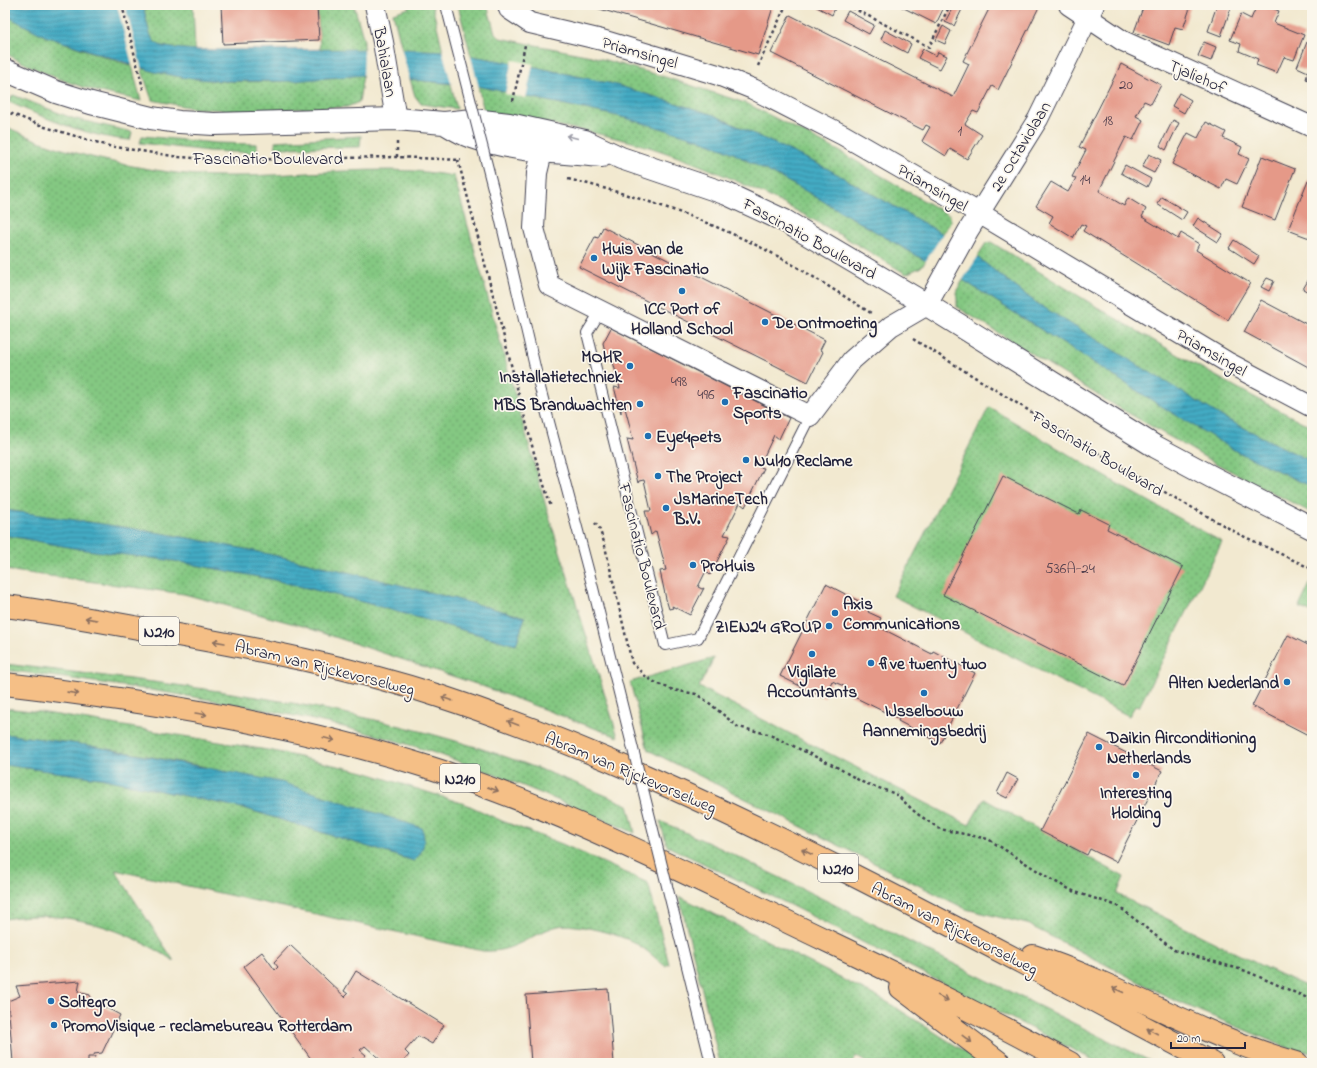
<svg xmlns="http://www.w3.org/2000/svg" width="1317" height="1068" font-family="'Indie Flower',sans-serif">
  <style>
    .grass { fill: url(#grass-dots); stroke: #53755e }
    .water { fill: url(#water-rules); stroke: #32667f }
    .pier { fill: #f2e9d0 }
    .building { fill: #e59988 }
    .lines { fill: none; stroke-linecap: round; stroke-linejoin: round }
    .service-casing { stroke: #414051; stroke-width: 12 }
    .minor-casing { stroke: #414051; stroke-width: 22 }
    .tertiary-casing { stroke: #414051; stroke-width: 24 }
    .trunk-casing { stroke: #414051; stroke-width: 24 }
    .path { stroke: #414051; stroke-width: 2.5; stroke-dasharray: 3 3; stroke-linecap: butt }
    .service { stroke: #fff; stroke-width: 10 }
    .minor { stroke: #fff; stroke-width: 20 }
    .tertiary { stroke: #fff; stroke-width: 22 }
    .trunk { stroke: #f5bf86; stroke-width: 22 }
    .service-bridge-casing { stroke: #414051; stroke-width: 12; stroke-linecap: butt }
    .service-bridge { stroke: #fff; stroke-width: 10 }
    .oneway { stroke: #9c9ca7 }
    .oneway2 { stroke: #8c7060 }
    .poi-dot { fill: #1f6fb2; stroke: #fbf7ec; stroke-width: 1.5 }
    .labels { text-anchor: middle; stroke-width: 3.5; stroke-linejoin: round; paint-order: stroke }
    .number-label { font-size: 15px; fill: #53404e }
    .shield { fill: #fbf7ec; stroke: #636270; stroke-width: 1 }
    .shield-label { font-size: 16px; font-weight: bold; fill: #22223b }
    .street-label { font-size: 17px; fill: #22223b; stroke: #fbf7ec }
    .poi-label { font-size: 17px; font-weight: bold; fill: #22223b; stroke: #fbf7ec; text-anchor: start }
  </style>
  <defs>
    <pattern id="grass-dots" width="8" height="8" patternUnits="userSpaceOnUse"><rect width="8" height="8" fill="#84c882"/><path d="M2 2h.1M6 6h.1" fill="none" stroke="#6ca26c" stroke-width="1.8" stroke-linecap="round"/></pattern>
    <pattern id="water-rules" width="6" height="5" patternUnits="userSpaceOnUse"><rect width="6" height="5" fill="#43aac3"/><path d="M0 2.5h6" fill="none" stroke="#388aa0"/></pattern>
  </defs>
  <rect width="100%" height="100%" fill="#fbf7ec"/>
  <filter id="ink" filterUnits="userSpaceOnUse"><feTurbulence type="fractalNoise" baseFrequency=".025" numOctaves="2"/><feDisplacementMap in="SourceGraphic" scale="8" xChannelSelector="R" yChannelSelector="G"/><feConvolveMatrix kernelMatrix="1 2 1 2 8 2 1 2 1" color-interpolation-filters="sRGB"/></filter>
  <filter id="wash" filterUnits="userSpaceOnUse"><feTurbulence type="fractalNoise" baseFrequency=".012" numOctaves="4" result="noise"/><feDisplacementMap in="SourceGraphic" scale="16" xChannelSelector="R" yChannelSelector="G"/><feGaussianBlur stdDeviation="0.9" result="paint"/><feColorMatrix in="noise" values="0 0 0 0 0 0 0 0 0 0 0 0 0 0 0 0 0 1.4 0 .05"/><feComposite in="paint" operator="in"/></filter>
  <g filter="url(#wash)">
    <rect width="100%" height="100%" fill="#f2e9d0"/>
    <!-- grass -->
    <path class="grass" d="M143,5H193L195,50C149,46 153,49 143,5Z
      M317,5H354L364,41V50H320Z
      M408,5H432L443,51L402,49L393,13L409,8Z
      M458,5H487L495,33L500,38L591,56L665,77L748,104L839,151L950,216L951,221L943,234L828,169L714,115L613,84L530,66L471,56Z
      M5,15L45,36L132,66L141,101C126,97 111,95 96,91C64,82 33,69 5,53Z
      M141,68C213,89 290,81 363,75L359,102L347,107L241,111L193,108L152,100Z
      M410,79L451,84L457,109L421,104L415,96Z
      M478,86L622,117L676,131L725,149L804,190L926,261L921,267L906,274C826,225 742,177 652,148C598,131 540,123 484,111Z
      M13,95L72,118L132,132L130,140C92,138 44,118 9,102Z
      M5,126C20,133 34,140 50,145C98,161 171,176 222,176C286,177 351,167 415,171C428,172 441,174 454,176L547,510L618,737L482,686L302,626L184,594L5,570V535L79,549L175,561L270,579L352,599L516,645L525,617C406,586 287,555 166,534C113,525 59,518 5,510Z
      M142,136L216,143L257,144V153L208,151L140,143Z
      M361,136L360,147L276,148L275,141Z
      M991,242C1096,307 1202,372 1312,427V462L1226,419L1128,360L1035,302L977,257L986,243Z
      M963,280L1161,406L1236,451L1312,487V513L1215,463L1104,399L957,307V290Z
      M989,407L1118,484L1222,542L1139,707L1135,706L1129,716L893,596Z
      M1310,584L1312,585V613L1299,607Z
      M714,658L699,687L969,825L984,799L1124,877L1117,894L1266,968L1312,989V1053L1288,1048L1178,1002L1027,924L966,909L648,750L630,682Z
      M5,664C156,682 310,698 456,741C515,758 572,781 628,805L635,833C555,799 474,763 390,739C264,704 134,687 5,670Z
      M5,708L40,712L273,751L364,772L468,805L502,821L562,844L648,883L669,964L665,966C655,958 646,949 635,943C622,935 573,922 558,926C529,934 516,953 483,951L115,870L174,961C125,928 64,908 5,919V765L100,778L247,809L414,861L202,766L86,745L5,734Z
      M660,821L720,848L1154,1063H1099L784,902L667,846Z
      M679,896L887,1002L983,1063H867L856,1056L852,1063H720Z"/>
    <!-- water -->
    <path class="water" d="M5,5H143C153,49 149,46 195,50L402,49L443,51L530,66L613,84L714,115L828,169L943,234L977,257L1035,302L1226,419L1312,462V487L1236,451L1161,406L963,280L926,261L804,190L725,149L698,139L622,117L478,86L363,75L292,81H224L187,78L155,72L45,36L5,15Z
      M5,510C59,518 113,525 166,534C287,555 406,586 525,617L516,645L352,599L270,579L175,561L79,549L5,535Z
      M5,734L86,745L281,782L422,828C426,840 424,852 414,861L247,809L100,778L5,765Z"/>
    <!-- pier -->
    <path class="pier" d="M117,5H125L142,70L133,68Z
      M401,47L410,81L363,77L364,48Z
      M442,49L470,53L479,88L452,86Z
      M512,60L533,64L526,98L505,94Z
      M944,232L979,255L962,281L925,262Z"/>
    <g id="blocks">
      <!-- building -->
      <path class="building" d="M221,5H317L319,40L223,44Z
        M586,5H767L773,7L758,55Z
        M813,5H835L836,6L832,15Z
        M898,5H945L936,24Z
        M954,5H964L954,26L945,22Z
        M991,5H1035L1039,7L998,90L992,86L978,113L973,111L965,124L982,135L967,159L950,149L946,156L922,141L930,127L926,125L923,130L771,53L790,15L953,97L969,64L963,61Z
        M1144,5H1191L1183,29L1175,27L1169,45L1134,32Z
        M1217,5L1231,8L1221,36L1208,31Z
        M1257,5H1265L1279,11L1274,23L1304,35L1294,60L1284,57L1277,73L1256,65L1258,59L1239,51L1241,44L1230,40L1241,14L1251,19Z
        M848,11L874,25L869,34L843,20Z
        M943,26L951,31L945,44L936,40Z
        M885,30L911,44L907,53L881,39Z
        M1204,42L1216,47L1211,61L1198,56Z
        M1307,42L1312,44V81L1306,79L1308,72L1297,67Z
        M923,49L936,56L938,52L947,56L940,69L918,58Z
        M1121,64L1161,85L1151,104L1144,101L1136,116L1143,120L1133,140L1126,137L1099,191L1124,206L1128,198L1146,209L1142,217L1178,239L1181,233L1199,244L1196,250L1250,283L1228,320L1083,231L1086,226L1081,224L1073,238L1049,223L1053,216L1036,206L1051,182L1068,192L1076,178L1072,177L1086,150L1079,147Z
        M1179,93L1191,100L1184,113L1172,106Z
        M1173,120L1179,123L1166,150L1160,146Z
        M1206,122L1226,132L1223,138L1242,147L1239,154L1249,159L1237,184L1226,179L1221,189L1172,164L1188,133L1198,138Z
        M1149,154L1161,160L1154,173L1142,167Z
        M1262,156L1295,169L1275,220L1242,207Z
        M1125,165L1151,179L1147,187L1121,173Z
        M1308,180L1312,181V239L1288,230Z
        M1162,197L1187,212L1182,220L1157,204Z
        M1198,218L1223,234L1218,242L1193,226Z
        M603,227L825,340L820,350L823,352L808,382L579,267L595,237L598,238Z
        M1234,240L1259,256L1254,264L1229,248Z
        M1267,278L1274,281L1269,291L1261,287Z
        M1309,279L1312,281L1310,293L1303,289Z
        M1261,300L1312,327V369L1244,332Z
        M611,328L789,418L779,439L774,435L759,467L764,468L745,507L740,503L724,535L730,536L710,575L706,571L698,587L702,589L704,588L690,615L672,606L673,608L669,609L666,599L660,571L666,570L656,531L651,535L645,511H651L644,480L639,481L638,483L627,439L633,440L629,423L625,408L621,409V413L614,387L620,388L612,358L607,360L603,343Z
        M1003,476L1079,514L1081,510L1109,524L1107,529L1183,567L1123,686L943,595Z
        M826,584L870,607L868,612L881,618L877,626L879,627L932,654L933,651L975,673L940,743L898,721L899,719L846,693L844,692L846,687L832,681L824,698L780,676Z
        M1288,635L1312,647V737L1252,706Z
        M1089,734L1162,771L1116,862L1090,849L1087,855L1040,831Z
        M1007,773L1018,779L1007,798L997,793Z
        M290,945L345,997L348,994L344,991L356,971L444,1025L432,1044L418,1036L405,1051L409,1055L402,1063H384L365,1046L360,1050L366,1055L359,1063L353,1058L348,1063H314L244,966L262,952L275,970L278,967L274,962Z
        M80,981L78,992L90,995L91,1002L107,1008L120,1015L102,1053L94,1054L95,1057H88V1063L13,1062L8,1001L20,996L16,986Z
        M608,989L614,1063H531L526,995Z"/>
    </g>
  </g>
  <g filter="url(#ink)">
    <use href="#blocks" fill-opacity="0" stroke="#414051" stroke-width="1"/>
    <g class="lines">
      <defs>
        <path id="service" d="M600,312L587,333L665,645L698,638L810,416"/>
        <path id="minor" d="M375,5L383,42L396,119
          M508,5L509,9L530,23L602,40L718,75L753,89L843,135L979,213L1227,362L1312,407
          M1069,5L1123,41L1312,127
          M546,136L537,173L534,228L549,285L810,416L852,360L891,326L927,305L968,231L1038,119L1094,5"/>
        <path id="tertiary" d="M5,70L56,92L91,103L151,118L179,122L214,124L396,119L444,123L473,120L509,124L585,141L621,158L727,194L785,221L927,305L1156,447L1212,477L1312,528
          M444,123C452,127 460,133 469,136C510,151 558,152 602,156"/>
        <path id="trunk" d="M5,606C59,613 112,623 166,633C259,649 350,667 439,696C580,742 715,806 847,872C969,934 1090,998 1212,1063
          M5,684C149,701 293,724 431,768C546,804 654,858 763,910C866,960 970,1008 1070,1063
          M1033,956C1124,986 1205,1038 1297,1063
          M901,988L1000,1063"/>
      </defs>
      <!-- service casing -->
      <use href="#service" class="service-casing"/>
      <!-- minor casing -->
      <use href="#minor" class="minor-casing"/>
      <!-- tertiary casing -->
      <use href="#tertiary" class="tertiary-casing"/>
      <!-- trunk casing -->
      <use href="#trunk" class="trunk-casing"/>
      <!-- path -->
      <path class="path" d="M122,5L144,92
        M847,5L929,47L950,5
        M758,66L786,5
        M513,101L525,45
        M5,111L45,127L109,146L179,157L223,160L397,157L461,160
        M397,142V157
        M458,160L534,453L551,507
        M568,179C635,195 700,217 762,248C800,267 835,291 871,313
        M913,339L1122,468L1239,534L1312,569
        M595,523L599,528L604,542L632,663L644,675L654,682L673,690L696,694L708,702L738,727L768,734L835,766L862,782L896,794L916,813L940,829L988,839L1052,880L1075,892L1118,906L1174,950L1246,971L1312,1000"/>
      <!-- service -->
      <use href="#service" class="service"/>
      <!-- minor -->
      <use href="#minor" class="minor"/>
      <!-- tertiary -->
      <use href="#tertiary" class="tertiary"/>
      <!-- trunk -->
      <use href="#trunk" class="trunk"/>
      <defs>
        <path id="service-bridge" d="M446,5L496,200L539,384L593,588L711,1063"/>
      </defs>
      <!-- service-bridge casing -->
      <use href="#service-bridge" class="service-bridge-casing"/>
      <!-- service-bridge -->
      <use href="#service-bridge" class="service-bridge"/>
    </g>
    <!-- one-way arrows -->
    <defs><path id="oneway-shaft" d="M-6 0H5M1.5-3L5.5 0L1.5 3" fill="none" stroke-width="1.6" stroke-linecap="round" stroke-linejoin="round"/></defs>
    <use class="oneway" href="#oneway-shaft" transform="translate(572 137) rotate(-166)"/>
    <g class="oneway2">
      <use href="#oneway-shaft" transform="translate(91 619) rotate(-170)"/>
      <use href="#oneway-shaft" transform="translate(219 642) rotate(-170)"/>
      <use href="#oneway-shaft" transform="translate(73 693) rotate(8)"/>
      <use href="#oneway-shaft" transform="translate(447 699) rotate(-160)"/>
      <use href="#oneway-shaft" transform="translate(201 714) rotate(9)"/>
      <use href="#oneway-shaft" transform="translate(513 723) rotate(-159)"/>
      <use href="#oneway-shaft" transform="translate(329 739) rotate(14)"/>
      <use href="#oneway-shaft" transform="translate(493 789) rotate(20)"/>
      <use href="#oneway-shaft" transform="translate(807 852) rotate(-153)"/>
      <use href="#oneway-shaft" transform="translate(1118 990) rotate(-156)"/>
      <use href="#oneway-shaft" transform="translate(943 998) rotate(26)"/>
      <use href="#oneway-shaft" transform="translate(1152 1031) rotate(-152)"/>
      <use href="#oneway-shaft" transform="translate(967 1039) rotate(37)"/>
    </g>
  </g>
  <!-- markers -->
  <g class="poi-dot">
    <circle cx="594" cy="258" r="4"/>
    <circle cx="682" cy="291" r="4"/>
    <circle cx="765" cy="322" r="4"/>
    <circle cx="630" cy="366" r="4"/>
    <circle cx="725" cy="402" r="4"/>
    <circle cx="640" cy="404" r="4"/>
    <circle cx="648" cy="436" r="4"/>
    <circle cx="746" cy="460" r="4"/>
    <circle cx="658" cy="476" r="4"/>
    <circle cx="666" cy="508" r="4"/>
    <circle cx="693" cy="565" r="4"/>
    <circle cx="835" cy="613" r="4"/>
    <circle cx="829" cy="626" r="4"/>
    <circle cx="812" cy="654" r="4"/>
    <circle cx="871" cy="663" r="4"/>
    <circle cx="1287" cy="682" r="4"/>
    <circle cx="924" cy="693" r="4"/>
    <circle cx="1099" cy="747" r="4"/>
    <circle cx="1136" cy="775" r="4"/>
    <circle cx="51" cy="1001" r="4"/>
    <circle cx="54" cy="1025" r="4"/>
  </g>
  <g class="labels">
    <!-- number labels -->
    <g class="number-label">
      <text x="1126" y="89">20</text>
      <text x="1108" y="125">18</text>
      <text x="960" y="135">1</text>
      <text x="1085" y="184">14</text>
      <text x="679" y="386">498</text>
      <text x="706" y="399">496</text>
      <text x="1070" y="573">536A-24</text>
    </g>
    <!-- shield labels -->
    <g class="shield">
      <rect x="139" y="617" width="40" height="28" rx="3"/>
      <rect x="440" y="764" width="40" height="28" rx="3"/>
      <rect x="818" y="854" width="40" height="28" rx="3"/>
    </g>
    <g class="shield-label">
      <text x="159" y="637">N210</text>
      <text x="460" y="784">N210</text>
      <text x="838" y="874">N210</text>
    </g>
    <!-- street labels -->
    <g class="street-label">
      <text transform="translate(640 52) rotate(16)" y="6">Priamsingel</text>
      <text transform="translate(386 62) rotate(80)" y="6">Bahialaan</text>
      <text transform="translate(1198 76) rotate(24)" y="6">Tjaliehof</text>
      <text transform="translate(1020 146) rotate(-59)" y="6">2e Octaviolaan</text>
      <text x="268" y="164">Fascinatio Boulevard</text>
      <text transform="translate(933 187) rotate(30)" y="6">Priamsingel</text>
      <text transform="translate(810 238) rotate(29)" y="6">Fascinatio Boulevard</text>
      <text transform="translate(1212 352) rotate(30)" y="6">Priamsingel</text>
      <text transform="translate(1098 453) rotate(31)" y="6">Fascinatio Boulevard</text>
      <text transform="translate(643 556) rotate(76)" y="6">Fascinatio Boulevard</text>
      <text transform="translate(325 667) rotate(14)" y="6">Abram van Rijckevorselweg</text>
      <text transform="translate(631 772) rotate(23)" y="6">Abram van Rijckevorselweg</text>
      <text transform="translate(955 928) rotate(27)" y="6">Abram van Rijckevorselweg</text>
    </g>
    <!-- poi labels -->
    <g class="poi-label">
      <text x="602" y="254">Huis van de<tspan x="602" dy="20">Wijk Fascinatio</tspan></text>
      <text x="682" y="314" text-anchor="middle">ICC Port of<tspan x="682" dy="20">Holland School</tspan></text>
      <text x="773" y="328">De Ontmoeting</text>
      <text x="622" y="362" text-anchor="end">MOHR<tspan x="622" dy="20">Installatietechniek</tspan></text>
      <text x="733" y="398">Fascinatio<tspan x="733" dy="20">Sports</tspan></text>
      <text x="632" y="410" text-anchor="end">MBS Brandwachten</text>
      <text x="656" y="442">Eye4pets</text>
      <text x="754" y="466">Nul10 Reclame</text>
      <text x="666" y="482">The Project</text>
      <text x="674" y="504">JsMarineTech<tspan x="674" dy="20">B.V.</tspan></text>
      <text x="701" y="571">ProHuis</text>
      <text x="843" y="609">Axis<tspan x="843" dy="20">Communications</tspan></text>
      <text x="821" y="632" text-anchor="end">ZIEN24 GROUP</text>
      <text x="879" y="669">five twenty two</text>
      <text x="812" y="677" text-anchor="middle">Vigilate<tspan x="812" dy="20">Accountants</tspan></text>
      <text x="1279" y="688" text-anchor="end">Alten Nederland</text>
      <text x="924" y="716" text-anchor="middle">IJsselbouw<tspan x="924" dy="20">Aannemingsbedrij</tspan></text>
      <text x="1107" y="743">Daikin Airconditioning<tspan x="1107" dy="20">Netherlands</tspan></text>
      <text x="1136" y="798" text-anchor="middle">Interesting<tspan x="1136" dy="20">Holding</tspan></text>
      <text x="59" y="1007">Soltegro</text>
      <text x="62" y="1031">PromoVisique - reclamebureau Rotterdam</text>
    </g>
  </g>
  <!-- margin -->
  <rect width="1317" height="1068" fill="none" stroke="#fbf7ec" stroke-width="20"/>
  <!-- scale -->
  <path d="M1171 1042v6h74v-6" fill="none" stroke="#22223b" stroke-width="2"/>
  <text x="1177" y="1042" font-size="12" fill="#22223b" stroke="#fbf7ec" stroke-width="3" paint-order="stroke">20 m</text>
</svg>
